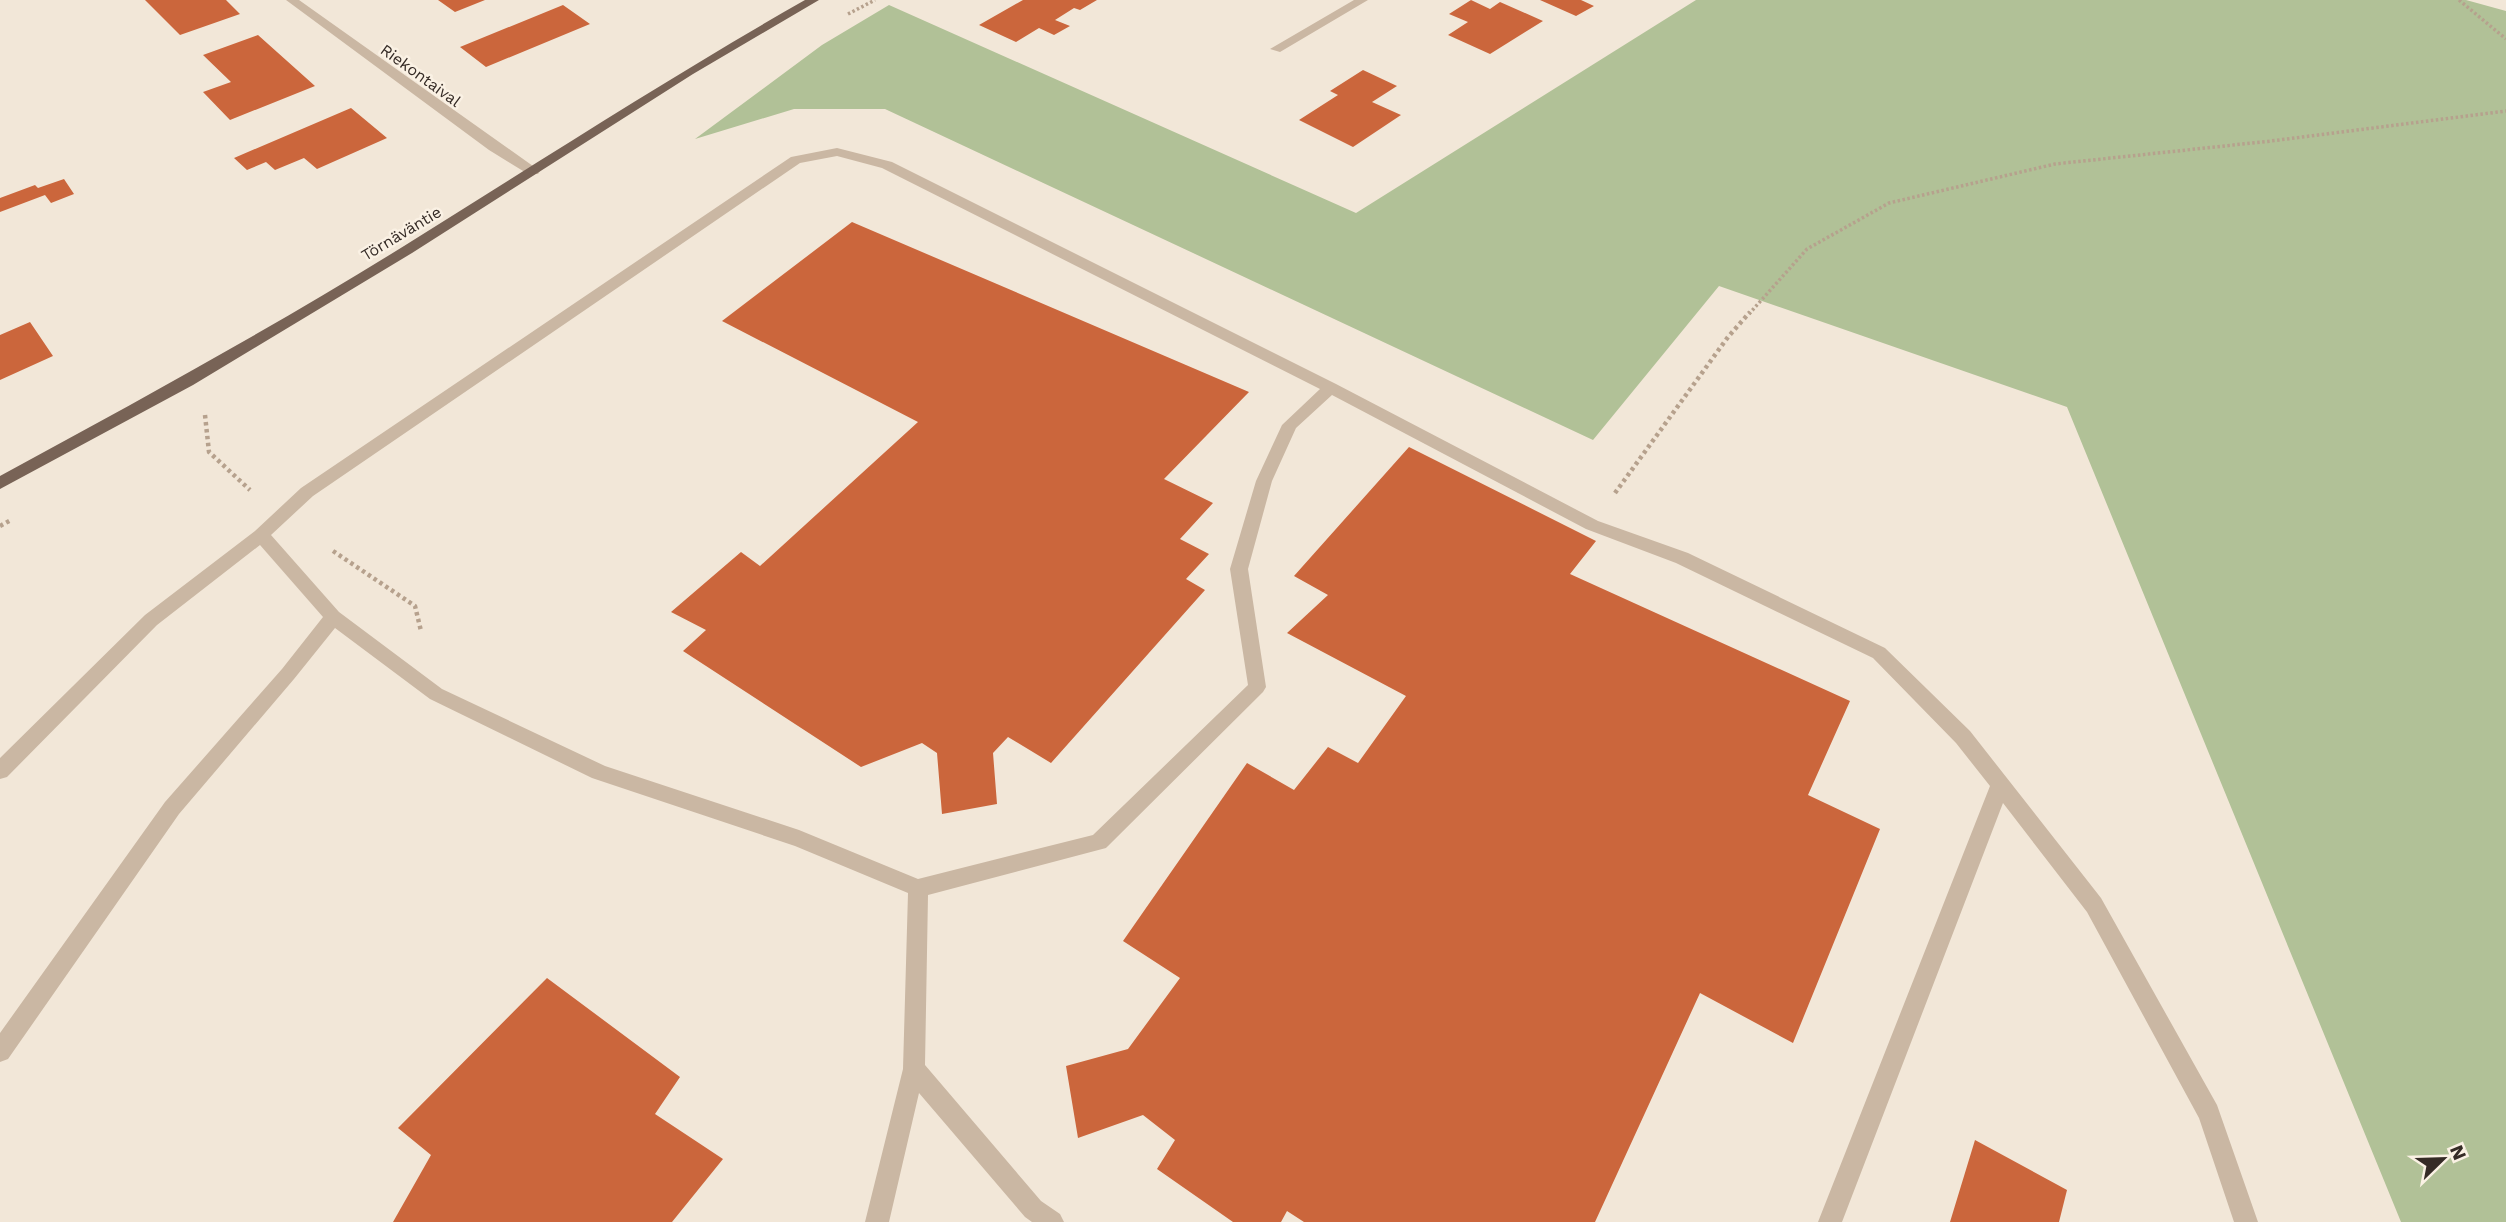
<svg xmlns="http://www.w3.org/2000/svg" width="2506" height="1222" font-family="'Work Sans',sans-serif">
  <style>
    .green { fill: #b1c197 }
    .building { fill: #cb663c }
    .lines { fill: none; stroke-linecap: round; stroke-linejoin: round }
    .path-far1 { stroke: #b6a18d; stroke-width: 3.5; stroke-dasharray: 2.5 2.5; stroke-linecap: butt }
    .path { stroke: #b6a18d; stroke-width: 4.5; stroke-dasharray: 3.5 3.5; stroke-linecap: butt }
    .lane { fill: #cab7a3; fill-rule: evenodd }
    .street { fill: #cab7a3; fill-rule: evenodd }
    .primary { fill: #786356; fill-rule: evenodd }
    .labels { text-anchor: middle; stroke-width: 5; stroke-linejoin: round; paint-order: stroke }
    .far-street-label { font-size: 16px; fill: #352b26; stroke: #faf1e4 }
  </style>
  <rect width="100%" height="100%" fill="#f2e7d8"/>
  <!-- green -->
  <path class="green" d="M1696,0H2466L2506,11V1222H2401L2067,407L1719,286L1593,440L885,109H794L695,139L822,45L889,5L1356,213Z"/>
  <!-- building -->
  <path class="building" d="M145,0H226L240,14L180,35Z
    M438,0H485L455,12Z
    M1023,0H1097L1080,10L1074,8L1055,20L1070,26L1054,35L1039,28L1016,42L979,25Z
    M1471,0L1490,9L1500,2L1543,21L1490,54L1448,35L1468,22L1449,14Z
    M1540,0H1581L1594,6L1576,16Z
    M563,5L590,24L486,67L460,47Z
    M258,35L315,86L230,120L203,92L231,82L203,55Z
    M1363,70L1397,86L1372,102L1401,115L1353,147L1299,120L1338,95L1330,91Z
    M351,108L387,138L317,169L304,158L275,170L266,162L247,170L234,158Z
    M64,179L74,194L51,203L45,195L0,212V198L35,185L38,188Z
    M852,222L1249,392L1164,479L1213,503L1180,539L1209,554L1186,579L1205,590L1051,763L1008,737L993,753L997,804L942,814L937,753L922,743L861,767L683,651L706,630L671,612L741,552L760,566L918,422L722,321Z
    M30,322L53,356L0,380V335Z
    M1409,447L1596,541L1570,574L1850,701L1808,795L1880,829L1793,1043L1700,993L1595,1222H1304L1287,1211L1281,1222H1233L1157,1169L1175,1140L1143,1115L1078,1138L1066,1066L1128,1049L1180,978L1123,941L1247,763L1294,790L1328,747L1358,763L1406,696L1287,633L1328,595L1294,576Z
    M547,978L680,1077L655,1114L723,1159L672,1222H393L431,1155L398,1128Z
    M1975,1140L2067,1190L2059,1222H1950Z"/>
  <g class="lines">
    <!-- path-far1 -->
    <path class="path-far1" d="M2459,0L2506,39
      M848,14L875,0
      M1749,314L1807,249L1889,203L2055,164L2271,141L2506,111"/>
    <!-- path -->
    <path class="path" d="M205,415L209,452L250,490
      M1615,493L1728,337L1750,312
      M0,526L11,520
      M333,551L415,606L421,631"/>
    <!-- lane -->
    <path class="lane" d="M837,148L892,162L1336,384L1598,521L1688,553L1885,648L1970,731L2101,898L2217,1105L2258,1222H2234L2199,1118L2087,912L2003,803L1842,1222H1818L1990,786L1956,743L1873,658L1676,563L1586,529L1332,395L1296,428L1272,481L1248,569L1266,687L1263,692L1106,848L928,895L925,1065L1041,1201L1060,1214L1064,1222H1032L1025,1217L919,1093L889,1222H865L903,1069L908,893L795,846L592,778L430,699L335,628L294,679L179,814L8,1059L0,1062V1033L165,802L282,669L323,617L260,545L157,625L7,777L0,779V758L145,615L255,531L301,488L791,157ZM837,156L882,168L1320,389L1282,425L1256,481L1230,569L1248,685L1093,835L918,879L799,830L605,766L442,689L339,612L271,535L313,496L800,163Z"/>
    <!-- street -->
    <path class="street" d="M286,0H299L540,171L538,174H528L489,150Z
      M1354,0H1368L1280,52L1270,49Z"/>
    <!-- primary -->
    <path class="primary" d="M805,0H819L693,74L412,253L193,385L0,489V476C136,402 272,328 404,246C537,163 668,78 805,0Z"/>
  </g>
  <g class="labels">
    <!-- far-street labels -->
    <g class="far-street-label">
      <text transform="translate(421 75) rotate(36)" y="6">Riekontaival</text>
      <text transform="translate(401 233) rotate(-31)" y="6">Törnäväntie</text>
    </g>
  </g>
  <!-- north arrow -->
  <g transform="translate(2443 1159) rotate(67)" stroke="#faf1e4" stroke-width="5" paint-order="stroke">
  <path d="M0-5L12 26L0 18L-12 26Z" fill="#352b26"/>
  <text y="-10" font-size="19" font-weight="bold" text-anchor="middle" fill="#352b26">N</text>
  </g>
</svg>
